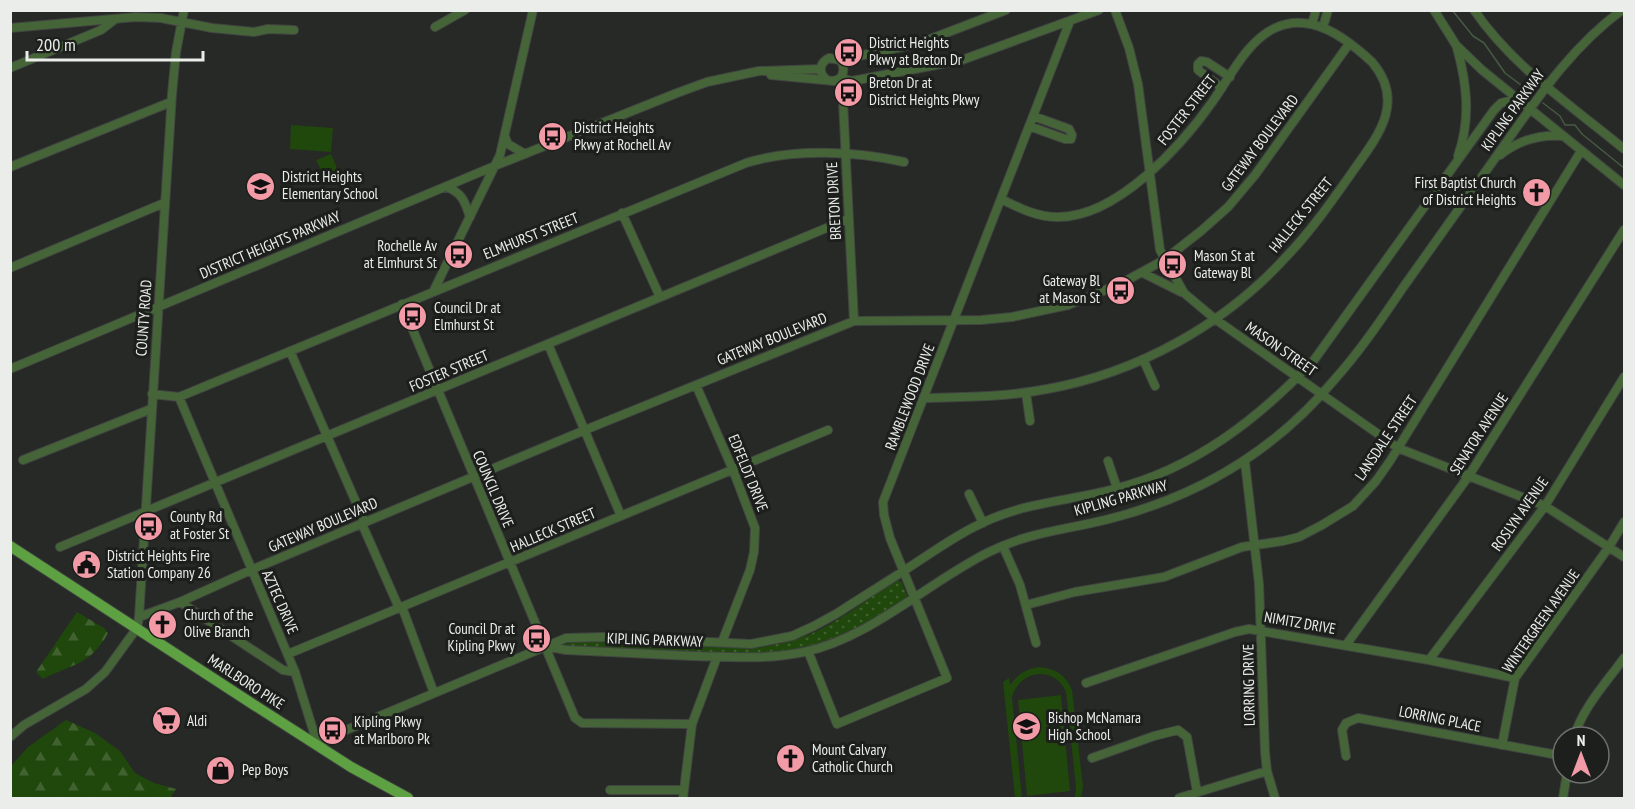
<svg xmlns="http://www.w3.org/2000/svg" width="1635" height="809" font-family="'PT Sans Narrow',sans-serif">
  <style>
    .forest { fill: url(#forest-firs) }
    .park { fill: url(#park-dots) }
    .pitch { fill: #20470c }
    .lines { fill: none; stroke-linecap: round; stroke-linejoin: round }
    .stream { stroke: #485946; stroke-width: 1.5 }
    .minor-casing { stroke: #414441; stroke-width: 10 }
    .major-casing { stroke: #414441; stroke-width: 12 }
    .minor { stroke: #456539; stroke-width: 8 }
    .major { stroke: #5ea142; stroke-width: 10 }
    .labels { text-anchor: middle; stroke-width: 6; stroke-linejoin: round; paint-order: stroke }
    .poi-label { font-size: 15px; fill: #eaedea; stroke: #1c1f1b; text-anchor: start }
    .street-label { font-size: 15px; fill: #eaedea; stroke: #1c1f1b }
  </style>
  <defs>
    <pattern id="forest-firs" width="22" height="20" patternUnits="userSpaceOnUse" patternTransform="scale(1.5)"><rect width="22" height="20" fill="#20470c"/><path d="M5 1l3.5 6h-7zM16 11l3.5 6h-7z" fill="#416230"/></pattern>
    <pattern id="park-dots" width="8" height="8" patternUnits="userSpaceOnUse" patternTransform="scale(1.5)"><rect width="8" height="8" fill="#20470c"/><path d="M2 2h.1M6 6h.1" fill="none" stroke="#416230" stroke-width="1.8" stroke-linecap="round"/></pattern>
  </defs>
  <rect width="100%" height="100%" fill="#262925"/>
  <!-- forest -->
  <path class="forest" d="M77,612L104,628L108,633C91,665 72,664 43,679L36,672Z
    M66,720L95,733L120,751L135,773L154,783L176,789L170,798H11V766L28,747Z"/>
  <!-- park -->
  <path class="park" d="M895,581H901L907,595L906,599L857,630L812,648L767,656L561,648L560,645L580,641L755,648C777,645 799,640 819,630C846,617 870,597 895,581Z"/>
  <!-- pitch -->
  <path class="pitch" d="M291,125L333,128L331,152L290,149Z
    M331,154L339,173L325,179L316,160Z
    M1039,667C1055,668 1066,675 1072,690L1083,787L1081,798H1075L1076,788L1066,692C1054,665 1020,670 1012,697L1022,798H1015L1003,682L1009,678L1010,685C1018,674 1026,669 1039,667Z
    M1061,695L1070,791L1027,796L1018,700Z"/>
  <g class="lines">
    <!-- stream -->
    <path class="stream" d="M1452,10L1473,36L1484,43L1505,73L1529,91
      M1543,103L1560,116L1565,125H1575L1582,134L1624,168"/>
    <defs>
      <path id="minor" d="M1115,10L1129,48L1138,84L1160,250L1184,293L1215,319L1398,448L1545,506L1624,557
        M1434,10L1456,45L1482,70L1624,185
        M1474,10C1513,67 1572,106 1624,149
        M1312,24L1316,10
        M435,27L465,10
        M1323,27L1328,10
        M10,28L136,17L161,18L212,28L254,32L268,29L294,30
        M1457,48C1467,84 1471,119 1458,156
        M10,68L101,30L114,20
        M771,75L834,81L841,78C844,72 845,66 840,60
        M841,78L852,81L962,60L1099,10
        M827,80C818,73 819,63 829,58L840,60L920,43L1006,10
        M839,80L842,86L843,101L854,321
        M1222,88L1198,70V64L1201,61L1207,62L1230,77
        M1029,126L1065,139H1071L1072,135L1069,129L1033,116
        M505,137L508,144L525,154
        M1500,155C1519,140 1539,134 1563,136
        M10,167L171,102
        M446,187C462,192 465,202 470,217
        M622,213L660,297
        M10,268L164,203
        M1143,273L1181,292
        M434,290L500,155L533,10
        M402,304L575,718L582,723L692,724
        M548,344L621,516
        M290,351L365,523
        M1143,359L1155,386
        M10,369L497,165L677,93L707,82L759,71L820,69
        M696,385L733,470L755,528L754,552L750,570L722,642
        M1026,393L1030,421
        M152,394L179,397L295,672L318,746L332,736L566,638L603,637L751,644L792,636L814,626L836,614C859,599 882,585 905,570C933,552 960,532 991,519C1031,502 1073,500 1114,489C1194,469 1258,419 1314,360L1494,110L1501,103L1517,99
        M179,397L746,163C794,148 855,151 904,162
        M924,398C965,397 1006,397 1047,389C1137,373 1224,325 1286,257C1311,231 1332,201 1353,171C1378,136 1406,102 1372,62C1346,38 1311,11 1275,28C1247,41 1230,77 1213,101C1182,145 1117,218 1057,217C1037,217 1019,208 1001,199
        M23,460L151,409
        M1108,461L1117,488
        M1245,462L1259,584L1265,752L1267,771L1275,798
        M969,494L983,523
        M362,524L399,608
        M1003,546L1020,585L1036,643
        M60,547L848,219
        M180,602L283,670L295,672
        M1026,605L1075,592L1164,577L1242,547L1283,541L1299,537L1322,525L1353,506L1376,481L1390,461L1581,151
        M402,607L434,693
        M139,617L180,602L251,570L585,430L854,321L981,320L1012,317L1068,305L1120,284L1164,260L1201,231L1228,207L1255,175L1349,44
        M1346,645L1468,477L1624,230
        M545,646L566,650C608,652 650,654 692,656C730,657 766,660 804,652C871,638 928,582 989,552C1029,532 1066,530 1109,519C1200,496 1275,451 1335,379C1360,351 1381,320 1402,289C1434,244 1466,199 1498,154C1535,102 1569,49 1622,10
        M808,651L837,724L947,678L890,538L884,515L883,502L1070,21
        M288,654L828,430
        M1429,660L1545,506L1624,377
        M1086,683L1235,632L1249,629L1429,660L1515,678
        M10,737L24,725L86,689L105,672L137,628L139,617L172,94L176,52L184,10
        M1574,737C1583,707 1606,683 1624,658
        M1502,745L1515,678L1609,547L1624,522
        M1346,756L1342,730L1346,723L1358,718L1563,756
        M1092,758L1154,736L1178,730L1187,737L1197,792
        M610,790H684
        M683,798L692,724L717,657
        M1179,798L1267,771
        M1563,798L1567,773"/>
      <path id="major" d="M10,546L251,703L351,767L408,798"/>
    </defs>
    <!-- minor casing -->
    <use href="#minor" class="minor-casing"/>
    <!-- major casing -->
    <use href="#major" class="major-casing"/>
    <!-- minor -->
    <use href="#minor" class="minor"/>
    <!-- major -->
    <use href="#major" class="major"/>
  </g>
  <!-- icons -->
  <defs>
    <symbol id="bus-disc" viewBox="-11 -11 22 22"><circle r="9.5" fill="#f39aa7" stroke="#1c1f1b"/><path d="M-5-6H5V4H4V6H2V4H-2V6H-4V4H-5ZM-3.5-4V0h7V-4ZM-3.5 1.2v1.5H-2V1.2ZM2 1.2v1.5H3.5V1.2Z" fill="#111"/></symbol>
    <symbol id="school-disc" viewBox="-11 -11 22 22"><circle r="9.5" fill="#f39aa7" stroke="#1c1f1b"/><path d="M0-5L7-2L0 1L-7-2ZM-4 1L0 2.5L4 1V4Q0 6-4 4Z" fill="#111"/></symbol>
    <symbol id="church-disc" viewBox="-11 -11 22 22"><circle r="9.5" fill="#f39aa7" stroke="#1c1f1b"/><path d="M-1.2-6h2.4v3.5h3.3v2.4h-3.3V6h-2.4V-.1h-3.3v-2.4h3.3Z" fill="#111"/></symbol>
    <symbol id="civic-disc" viewBox="-11 -11 22 22"><circle r="9.5" fill="#f39aa7" stroke="#1c1f1b"/><path d="M-.6-6.5H3V-4.5H.6V-3L4-1V1h2V6H-6V1h2V-1L-.6-3ZM-1.2 2.5V6h2.4V2.5Z" fill="#111"/></symbol>
    <symbol id="supermarket-disc" viewBox="-11 -11 22 22"><circle r="9.5" fill="#f39aa7" stroke="#1c1f1b"/><path d="M-6-5.5h2.5l.6 2H6L4.5 2H-2.5L-4.4-4H-6ZM-1.5 3.2a1.3 1.3 0 1 0 .1 0ZM3 3.2a1.3 1.3 0 1 0 .1 0Z" fill="#111"/></symbol>
    <symbol id="shop-disc" viewBox="-11 -11 22 22"><circle r="9.5" fill="#f39aa7" stroke="#1c1f1b"/><path d="M-5-2.5h2.3a2.7 3.5 0 0 1 5.4 0H5L5.5 6h-11ZM-1.5-2.5h3a1.5 2.3 0 0 0-3 0Z" fill="#111"/></symbol>
  </defs>
  <g fill-rule="evenodd">
    <use href="#bus-disc" x="832" y="36" width="33" height="33"/>
    <use href="#bus-disc" x="832" y="76" width="33" height="33"/>
    <use href="#bus-disc" x="536" y="120" width="33" height="33"/>
    <use href="#school-disc" x="244" y="170" width="33" height="33"/>
    <use href="#church-disc" x="1520" y="176" width="33" height="33"/>
    <use href="#bus-disc" x="442" y="238" width="33" height="33"/>
    <use href="#bus-disc" x="1156" y="248" width="33" height="33"/>
    <use href="#bus-disc" x="1104" y="274" width="33" height="33"/>
    <use href="#bus-disc" x="396" y="300" width="33" height="33"/>
    <use href="#bus-disc" x="132" y="510" width="33" height="33"/>
    <use href="#civic-disc" x="70" y="548" width="33" height="33"/>
    <use href="#church-disc" x="146" y="608" width="33" height="33"/>
    <use href="#bus-disc" x="520" y="622" width="33" height="33"/>
    <use href="#supermarket-disc" x="150" y="704" width="33" height="33"/>
    <use href="#school-disc" x="1010" y="710" width="33" height="33"/>
    <use href="#bus-disc" x="316" y="714" width="33" height="33"/>
    <use href="#church-disc" x="774" y="742" width="33" height="33"/>
    <use href="#shop-disc" x="204" y="754" width="33" height="33"/>
  </g>
  <g class="labels">
    <!-- poi labels -->
    <g class="poi-label">
      <text x="869" y="48">District Heights<tspan x="869" dy="17">Pkwy at Breton Dr</tspan></text>
      <text x="869" y="88">Breton Dr at<tspan x="869" dy="17">District Heights Pkwy</tspan></text>
      <text x="574" y="133">District Heights<tspan x="574" dy="17">Pkwy at Rochell Av</tspan></text>
      <text x="282" y="182">District Heights<tspan x="282" dy="17">Elementary School</tspan></text>
      <text x="1516" y="188" text-anchor="end">First Baptist Church<tspan x="1516" dy="17">of District Heights</tspan></text>
      <text x="437" y="251" text-anchor="end">Rochelle Av<tspan x="437" dy="17">at Elmhurst St</tspan></text>
      <text x="1194" y="261">Mason St at<tspan x="1194" dy="17">Gateway Bl</tspan></text>
      <text x="1100" y="286" text-anchor="end">Gateway Bl<tspan x="1100" dy="17">at Mason St</tspan></text>
      <text x="434" y="313">Council Dr at<tspan x="434" dy="17">Elmhurst St</tspan></text>
      <text x="170" y="522">County Rd<tspan x="170" dy="17">at Foster St</tspan></text>
      <text x="107" y="561">District Heights Fire<tspan x="107" dy="17">Station Company 26</tspan></text>
      <text x="184" y="620">Church of the<tspan x="184" dy="17">Olive Branch</tspan></text>
      <text x="515" y="634" text-anchor="end">Council Dr at<tspan x="515" dy="17">Kipling Pkwy</tspan></text>
      <text x="1048" y="723">Bishop McNamara<tspan x="1048" dy="17">High School</tspan></text>
      <text x="187" y="726">Aldi</text>
      <text x="354" y="727">Kipling Pkwy<tspan x="354" dy="17">at Marlboro Pk</tspan></text>
      <text x="812" y="755">Mount Calvary<tspan x="812" dy="17">Catholic Church</tspan></text>
      <text x="242" y="775">Pep Boys</text>
    </g>
    <!-- street labels -->
    <g class="street-label">
      <text transform="translate(1187 110) rotate(-52)" y="5">FOSTER STREET</text>
      <text transform="translate(1513 110) rotate(-54)" y="5">KIPLING PARKWAY</text>
      <text transform="translate(1260 143) rotate(-53)" y="5">GATEWAY BOULEVARD</text>
      <text transform="translate(834 201) rotate(-93)" y="5">BRETON DRIVE</text>
      <text transform="translate(1301 215) rotate(-51)" y="5">HALLECK STREET</text>
      <text transform="translate(531 236) rotate(-22)" y="5">ELMHURST STREET</text>
      <text transform="translate(270 245) rotate(-23)" y="5">DISTRICT HEIGHTS PARKWAY</text>
      <text transform="translate(144 318) rotate(-86)" y="5">COUNTY ROAD</text>
      <text transform="translate(772 339) rotate(-22)" y="5">GATEWAY BOULEVARD</text>
      <text transform="translate(1281 349) rotate(35)" y="5">MASON STREET</text>
      <text transform="translate(449 371) rotate(-23)" y="5">FOSTER STREET</text>
      <text transform="translate(910 397) rotate(-69)" y="5">RAMBLEWOOD DRIVE</text>
      <text transform="translate(1479 434) rotate(-57)" y="5">SENATOR AVENUE</text>
      <text transform="translate(1386 438) rotate(-56)" y="5">LANSDALE STREET</text>
      <text transform="translate(748 473) rotate(68)" y="5">EDFELDT DRIVE</text>
      <text transform="translate(493 489) rotate(67)" y="5">COUNCIL DRIVE</text>
      <text transform="translate(1121 498) rotate(-16)" y="5">KIPLING PARKWAY</text>
      <text transform="translate(1520 514) rotate(-55)" y="5">ROSLYN AVENUE</text>
      <text transform="translate(323 525) rotate(-23)" y="5">GATEWAY BOULEVARD</text>
      <text transform="translate(553 530) rotate(-23)" y="5">HALLECK STREET</text>
      <text transform="translate(280 602) rotate(66)" y="5">AZTEC DRIVE</text>
      <text transform="translate(1541 621) rotate(-55)" y="5">WINTERGREEN AVENUE</text>
      <text transform="translate(1300 623) rotate(10)" y="5">NIMITZ DRIVE</text>
      <text transform="translate(655 640) rotate(2)" y="5">KIPLING PARKWAY</text>
      <text transform="translate(246 682) rotate(33)" y="5">MARLBORO PIKE</text>
      <text transform="translate(1249 685) rotate(-91)" y="5">LORRING DRIVE</text>
      <text transform="translate(1440 719) rotate(11)" y="5">LORRING PLACE</text>
    </g>
  </g>
  <!-- border -->
  <rect width="1635" height="809" fill="none" stroke="#eaedea" stroke-width="24"/>
  <!-- north arrow -->
  <g transform="translate(1581 755)"><circle r="28" fill="#1c1f1b" stroke="#6e716e" stroke-width="1.5"/>
  <path d="M0-4.5L10 22L0 15L-10 22Z" fill="#f39aa7"/>
  <text y="-9" font-size="16" font-weight="bold" text-anchor="middle" fill="#eaedea">N</text>
  </g>
  <!-- scale -->
  <path d="M27 51v9h176v-9" fill="none" stroke="#eaedea" stroke-width="3"/>
  <text x="36" y="51" font-size="18" fill="#eaedea" stroke="#1c1f1b" stroke-width="4.5" paint-order="stroke">200 m</text>
</svg>
